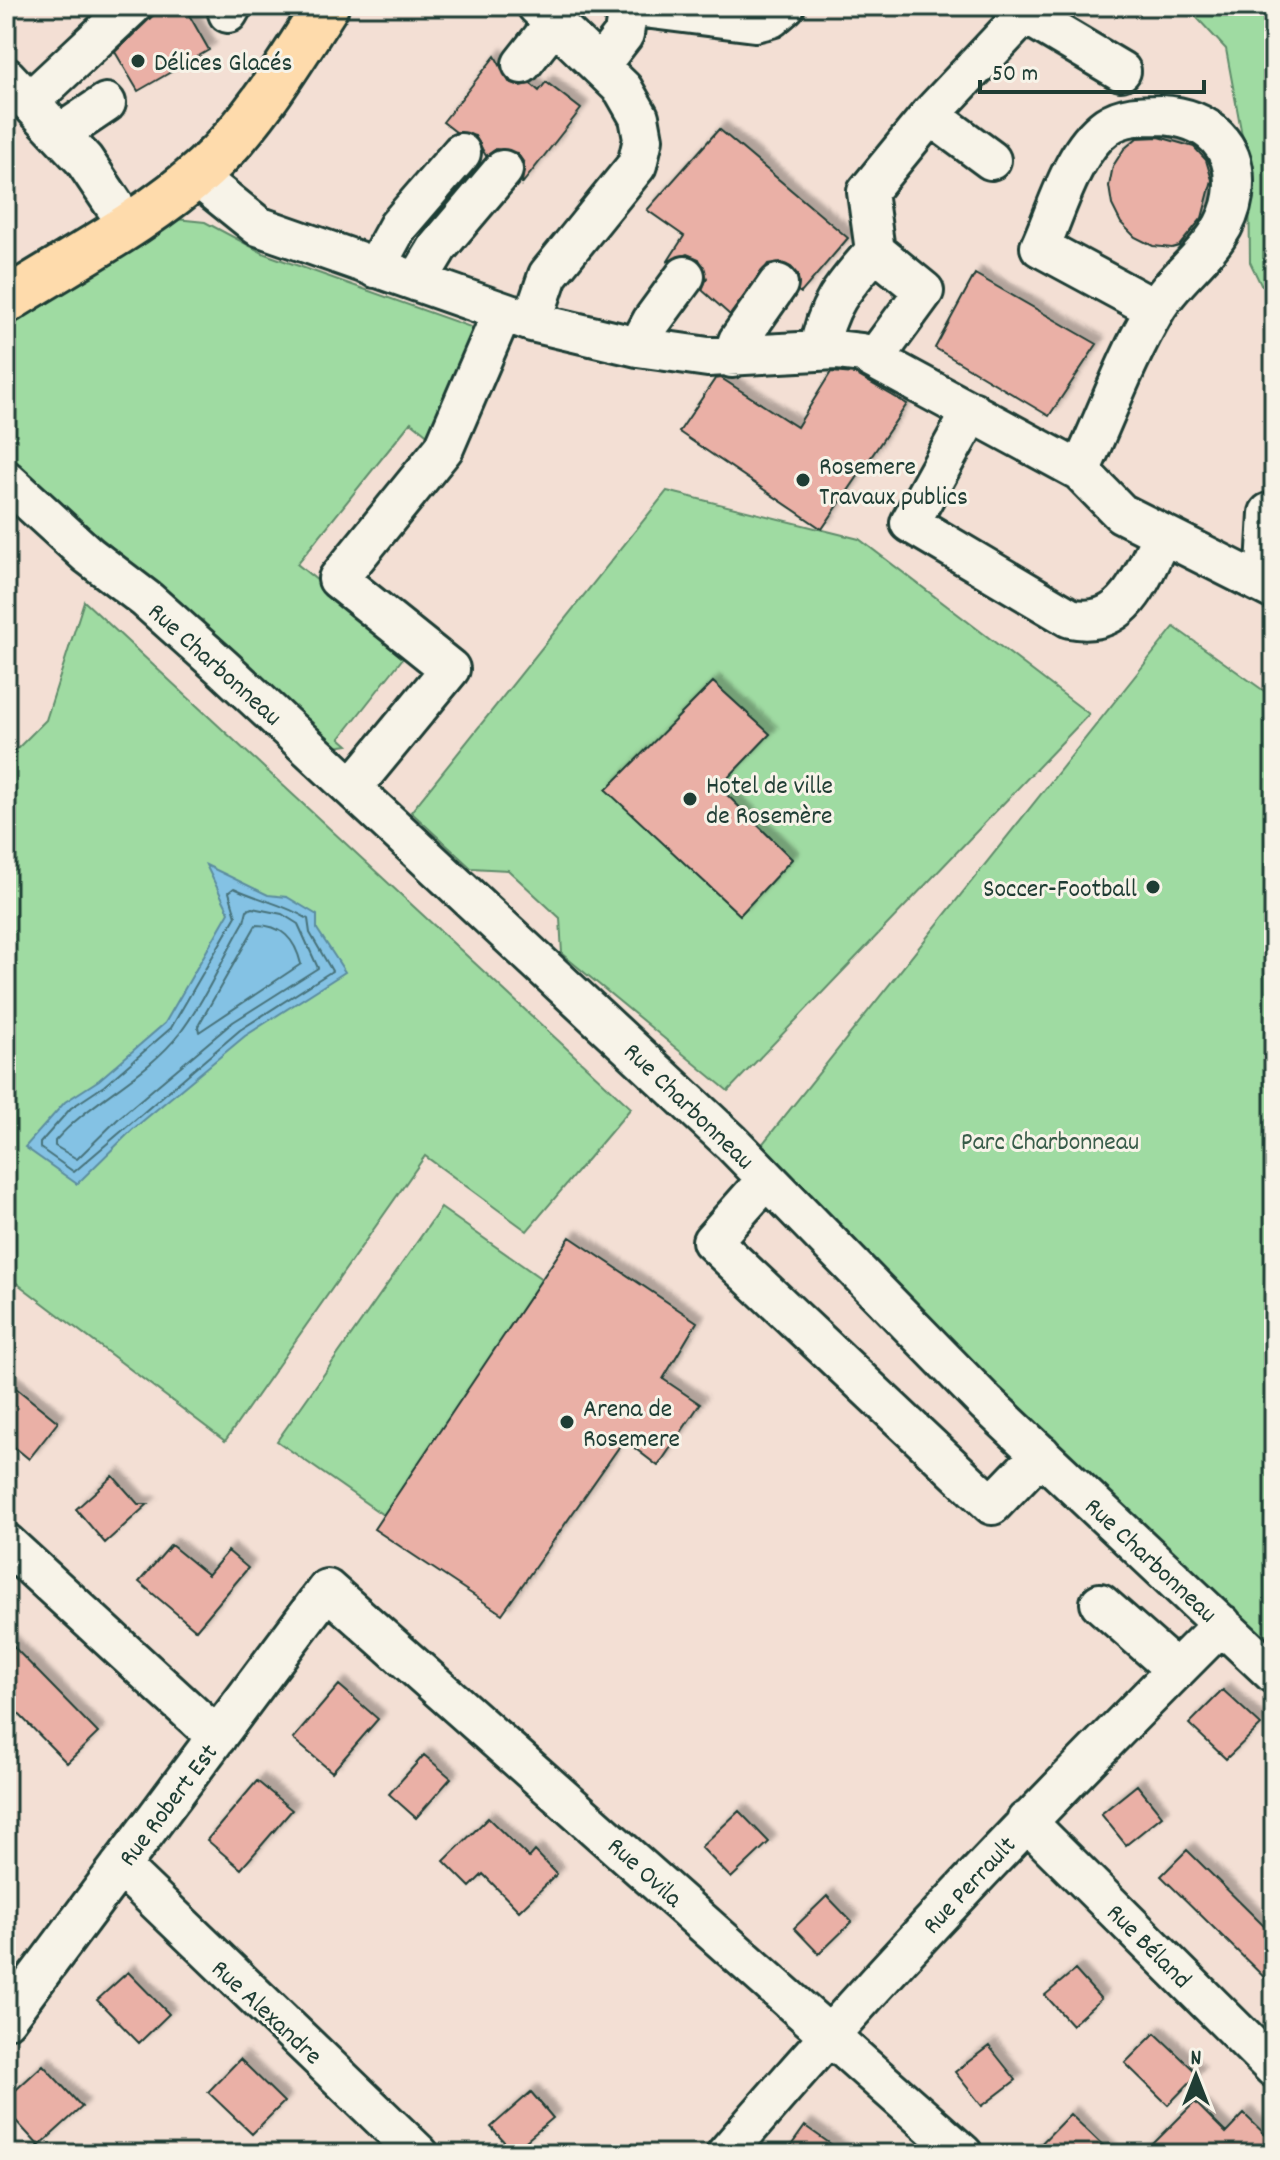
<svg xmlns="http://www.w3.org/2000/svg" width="1280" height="2160" font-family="Dekko,sans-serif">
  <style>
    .green { fill: #9fdba2; stroke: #5f8c6b; stroke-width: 2; fill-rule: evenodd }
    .water { fill: #84c2e4; stroke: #5c8d9e; stroke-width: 2 }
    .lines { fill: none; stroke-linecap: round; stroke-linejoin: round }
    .shore { stroke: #47727a; stroke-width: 2 }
    .building { fill: #eab0a6; stroke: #1f3d34; stroke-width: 2; filter: url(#shadow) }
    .minor-casing { stroke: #1f3d34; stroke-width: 44 }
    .major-casing { stroke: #1f3d34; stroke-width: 50 }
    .minor { stroke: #f7f3e8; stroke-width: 38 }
    .major { stroke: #fedbac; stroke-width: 44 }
    .poi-dot { fill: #1f3d34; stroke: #f7f3e8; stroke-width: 3 }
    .labels { text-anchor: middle; stroke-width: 6; stroke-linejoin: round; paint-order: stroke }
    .poi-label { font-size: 26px; fill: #1f3d34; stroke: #f7f3e8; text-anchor: start }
    .street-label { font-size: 26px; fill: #1f3d34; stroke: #f7f3e8 }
    .park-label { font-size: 26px; fill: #395d4a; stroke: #f7f3e8 }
  </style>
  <defs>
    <filter id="shadow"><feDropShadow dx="7" dy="-7" stdDeviation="2" flood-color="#0004"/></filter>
  </defs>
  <rect width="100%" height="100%" fill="#f3dfd4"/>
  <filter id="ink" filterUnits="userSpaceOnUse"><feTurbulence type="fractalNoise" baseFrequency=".0125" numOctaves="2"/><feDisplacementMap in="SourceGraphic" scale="16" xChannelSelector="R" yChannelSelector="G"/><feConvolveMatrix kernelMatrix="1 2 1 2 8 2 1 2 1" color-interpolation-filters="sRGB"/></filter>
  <g filter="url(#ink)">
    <!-- green -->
    <path class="green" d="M1186,6H1274V289L1261,285L1250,262L1249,173L1226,49Z
      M176,219L205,222L265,254L482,331L435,441L411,422L297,564L407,653L340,738L348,745L335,747L204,627L203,620L196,619L6,457V322Z
      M667,491L859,539L1089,714L728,1091L562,954L560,918L508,870L471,868L411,812ZM713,682L770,734L719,787L792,859L740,915L607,790Z
      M84,601L631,1108L527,1231L425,1156L225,1441L6,1275V760L46,720Z
      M1174,627L1274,698V1674L749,1161Z
      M441,1208L563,1294L399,1526L277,1441Z"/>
    <!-- water -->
    <path class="water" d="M206,865L268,895L287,897L317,915V929L345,972L245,1036L132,1130L77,1184L25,1147L65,1102L99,1080L165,1023L229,912Z"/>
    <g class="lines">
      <!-- shore -->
      <path class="shore" d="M234,888C259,900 284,904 308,919L310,933L332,971L240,1030L74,1172L40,1148V1143L71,1108L104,1086L171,1028L236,916L229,892Z
        M252,908L282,914L298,924L318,968L233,1022L120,1117L77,1159L55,1146V1141C91,1100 146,1077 180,1033C205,1000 223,958 244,922L247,910Z
        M256,925C282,925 295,939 301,964L199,1032L198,1026Z"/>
    </g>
    <!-- building -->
    <path class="building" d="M163,6H184L209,50L138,91L115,52Z
      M495,56L509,82L520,86L531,84L539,91L546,82L581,109L522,184L524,163L517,153L496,149L486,156L475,136L456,132L443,122Z
      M719,129L848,238L801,293L798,291V275L791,267L779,262L768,264L730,315L702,290L707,278L699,259L687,254L668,261L684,236L647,210Z
      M1159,137L1194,147L1206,160L1212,180L1202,218L1179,246L1172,248L1153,246L1135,237L1121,223L1112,205L1109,186L1113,166L1124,149L1137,138Z
      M975,274L1097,344L1049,416L935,348Z
      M831,372L855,374L907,404L822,529L679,432L715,379L721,378L797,427Z
      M713,682L770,734L719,787L792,859L740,915L606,790Z
      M570,1237L697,1322L663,1379L700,1404L658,1466L624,1440L502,1614L374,1529Z
      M6,1380L58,1422L29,1459L6,1440Z
      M113,1476L138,1504H148L105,1543L76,1509Z
      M171,1545L208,1575L228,1551L248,1568L196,1630L139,1582Z
      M6,1639L98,1733L67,1763L6,1701Z
      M339,1685L378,1719L332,1772L293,1739Z
      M1223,1690L1261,1725L1226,1759L1189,1724Z
      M424,1755L451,1778L416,1818L389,1794Z
      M257,1781L292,1810L241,1869L207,1840Z
      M1137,1785L1162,1816L1126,1845L1101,1814Z
      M739,1811L769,1842L731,1878L701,1847Z
      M488,1818L529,1858L535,1851L557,1874L519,1911L483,1874L470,1887L444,1861Z
      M1187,1850L1274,1936V1987L1161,1876Z
      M827,1896L852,1922L819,1954L794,1928Z
      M1075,1970L1101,1999L1072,2025L1045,1995Z
      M128,1972L169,2014L139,2043L97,2000Z
      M1155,2033L1198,2074L1168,2105L1125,2063Z
      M989,2046L1016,2080L982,2106L955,2072Z
      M240,2059L284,2102L252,2134L208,2092Z
      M43,2065L82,2107L39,2146L6,2110V2099Z
      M531,2092L553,2118L513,2152L491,2127Z
      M1195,2102L1226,2133L1244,2114L1274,2143V2154H1143Z
      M1070,2114L1112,2154H1031Z
      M805,2126L845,2154H785Z"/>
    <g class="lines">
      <defs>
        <path id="minor" d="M628,6L755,22L771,18L785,6
          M228,13L232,6
          M522,64L555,22
          M600,65L624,34L628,6
          M6,77L84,160L127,224
          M30,101L132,6
          M930,115L991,160
          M60,134L106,103
          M196,176L258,226L532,322L638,347L708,357L836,350L862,353L1080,471L1121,513L1274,590
          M875,251L867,192L930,115L1025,14L1121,71
          M375,268L398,226L461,153
          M417,282L438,247L503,170
          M532,322L548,275L637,165L643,139L639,117L623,89L537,6
          M638,347L652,321L685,276
          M819,351C826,305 845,285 875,251L924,291L875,358
          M732,358L738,341L778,284
          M972,411L910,523L1070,618C1127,630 1142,574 1163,534
          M1080,471C1105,418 1125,361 1155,310C1178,270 1226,246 1233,196C1240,146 1208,117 1160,115C1142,115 1123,115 1107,126C1072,151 1057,210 1040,247L1155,309
          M6,480L88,555L147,600L223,668L731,1142L986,1403L1274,1674
          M1265,585L1269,513
          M352,788L450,669L338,579L444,448L502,313
          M767,1179L712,1241L992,1505L1041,1454
          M6,1543L217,1737
          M1100,1603L1176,1670
          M1026,1821L1274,2068
          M120,1866L419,2154
          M6,2019L327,1589L963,2154
          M726,2154C883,1969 1050,1796 1222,1624"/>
        <path id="major" d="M6,301C72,259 147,221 205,168C254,123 290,62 326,6"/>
      </defs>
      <!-- minor casing -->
      <use href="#minor" class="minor-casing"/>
      <!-- major casing -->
      <use href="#major" class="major-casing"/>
      <!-- minor -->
      <use href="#minor" class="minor"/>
      <!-- major -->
      <use href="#major" class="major"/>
    </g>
  </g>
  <!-- markers -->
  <g class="poi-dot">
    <circle cx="138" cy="61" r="8"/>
    <circle cx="803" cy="480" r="8"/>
    <circle cx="690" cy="799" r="8"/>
    <circle cx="1153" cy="887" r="8"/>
    <circle cx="567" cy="1422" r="8"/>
  </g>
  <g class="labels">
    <!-- poi labels -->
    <g class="poi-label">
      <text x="154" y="70">Délices Glacés</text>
      <text x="819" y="474">Rosemere<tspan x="819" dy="30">Travaux publics</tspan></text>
      <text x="706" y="793">Hotel de ville<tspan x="706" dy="30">de Rosemère</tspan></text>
      <text x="1137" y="896" text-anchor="end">Soccer-Football</text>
      <text x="583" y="1416">Arena de<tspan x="583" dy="30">Rosemere</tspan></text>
    </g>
    <!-- street labels -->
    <g class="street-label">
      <text transform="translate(216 663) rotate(42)" y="9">Rue Charbonneau</text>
      <text transform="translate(690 1105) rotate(44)" y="9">Rue Charbonneau</text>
      <text transform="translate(1152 1559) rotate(43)" y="9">Rue Charbonneau</text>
      <text transform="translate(167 1804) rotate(-53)" y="9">Rue Robert Est</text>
      <text transform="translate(646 1871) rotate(42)" y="9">Rue Ovila</text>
      <text transform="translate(968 1884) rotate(-47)" y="9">Rue Perrault</text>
      <text transform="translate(1150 1945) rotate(45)" y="9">Rue Béland</text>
      <text transform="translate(268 2011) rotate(43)" y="9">Rue Alexandre</text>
    </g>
    <!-- park labels -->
    <g class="park-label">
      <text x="1050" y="1149">Parc Charbonneau</text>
    </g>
  </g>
  <!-- margin -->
  <rect width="1280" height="2160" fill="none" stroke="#f7f3e8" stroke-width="32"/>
  <rect x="16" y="16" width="1248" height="2128" fill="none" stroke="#1f3d34" stroke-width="3" filter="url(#ink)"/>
  <!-- north arrow -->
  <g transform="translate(1196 2076)" stroke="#f7f3e8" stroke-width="6" paint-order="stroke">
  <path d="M0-6L14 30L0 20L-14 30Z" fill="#1f3d34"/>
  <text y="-12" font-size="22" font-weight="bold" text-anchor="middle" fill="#1f3d34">N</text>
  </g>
  <!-- scale -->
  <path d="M980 80v12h224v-12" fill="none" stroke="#1f3d34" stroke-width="4"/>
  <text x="992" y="80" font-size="24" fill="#1f3d34" stroke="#f7f3e8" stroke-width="6" paint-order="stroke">50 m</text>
</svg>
